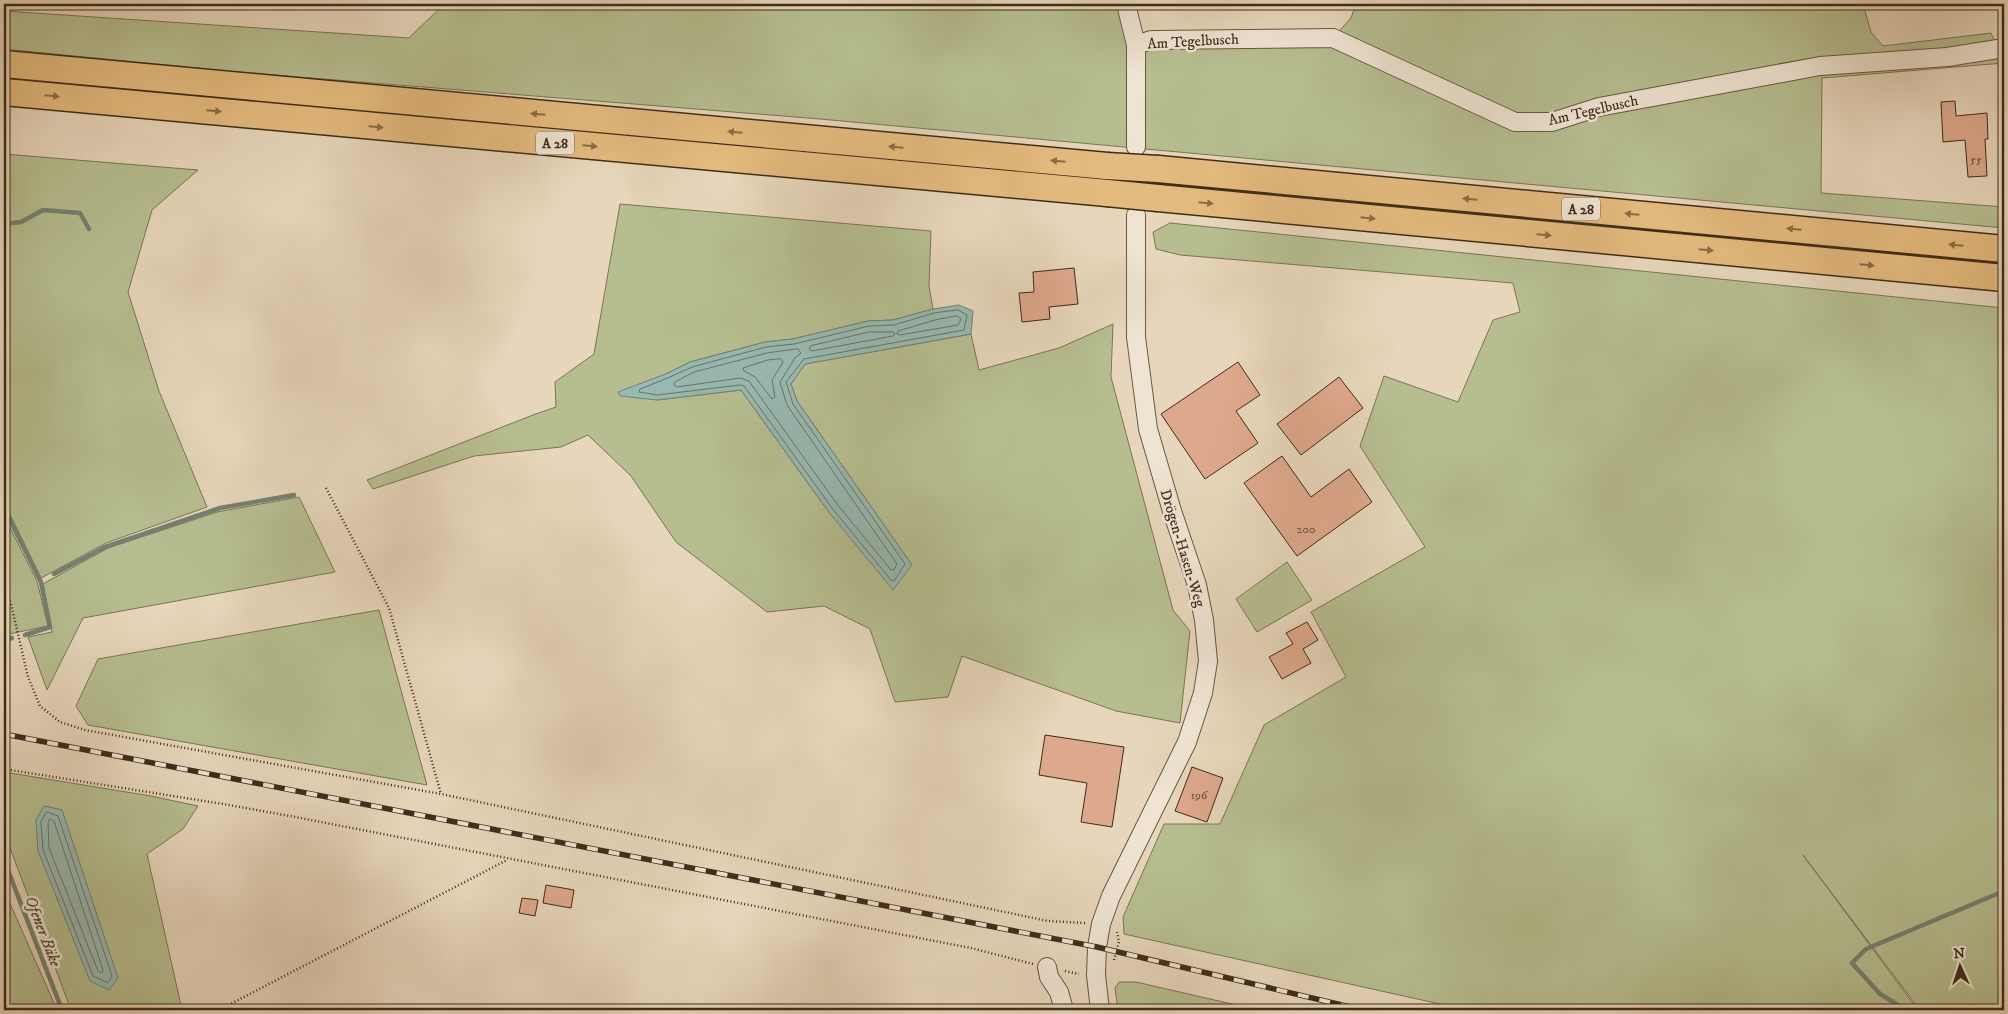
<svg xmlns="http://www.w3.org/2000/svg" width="2008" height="1014" font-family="'IM FELL DW Pica',serif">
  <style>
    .green { fill: #b6be90; stroke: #7a7554; fill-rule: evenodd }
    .water { fill: #97b9b1; stroke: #748174 }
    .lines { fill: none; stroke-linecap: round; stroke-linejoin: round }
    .shore { stroke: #6b7265; stroke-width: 1 }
    .stream { stroke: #748174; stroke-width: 4.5 }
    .building { fill: #dea88c; stroke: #3f2c19 }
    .minor-casing { stroke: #695642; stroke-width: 20 }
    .highway-casing { stroke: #3f2c19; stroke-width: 29 }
    .path { stroke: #3f2c19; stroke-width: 2.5; stroke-dasharray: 1 2.5; stroke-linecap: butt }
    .minor { stroke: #efe4d3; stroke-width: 18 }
    .highway { stroke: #e4bb7e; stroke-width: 26 }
    .rail-casing { stroke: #3f2c19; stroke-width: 5.5 }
    .rail { stroke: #efe4d3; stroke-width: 4; stroke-dasharray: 11; stroke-linecap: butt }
    .highway-bridge-casing { stroke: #3f2c19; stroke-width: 29; stroke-linecap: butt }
    .highway-bridge { stroke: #e4bb7e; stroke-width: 26 }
    .oneway { fill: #896c46 }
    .labels { text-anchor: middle; stroke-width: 5; stroke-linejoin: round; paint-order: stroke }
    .number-label { font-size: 12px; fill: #674b36 }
    .shield { fill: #efe4d3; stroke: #746351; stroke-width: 1 }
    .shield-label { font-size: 14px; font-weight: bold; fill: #3f2c19 }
    .street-label { font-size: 15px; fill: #3f2c19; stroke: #efe4d3 }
    .water-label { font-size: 16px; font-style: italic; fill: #514837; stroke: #efe4d3 }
  </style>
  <rect width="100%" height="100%" fill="#e7d6bb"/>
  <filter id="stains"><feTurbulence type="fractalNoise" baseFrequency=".004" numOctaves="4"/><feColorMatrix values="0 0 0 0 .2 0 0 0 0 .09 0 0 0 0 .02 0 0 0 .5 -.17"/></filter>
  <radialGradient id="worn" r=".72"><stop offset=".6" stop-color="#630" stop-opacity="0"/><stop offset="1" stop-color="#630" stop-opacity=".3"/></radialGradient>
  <!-- green -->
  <path class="green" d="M444,4H1126L1136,45L1333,38L1351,18L1356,4H1863L1871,32L1883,46L1991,33L2004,63L1822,78L1821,193L2004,207V228L820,119L237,72L4,49V11L409,38Z
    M4,154L198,170L152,210L128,292L159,391L207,507L106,543L41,578L4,502Z
    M620,204L931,231L929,286L933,309L893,320L868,321L793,339L765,342L690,362L668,373L657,400L741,390L828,511L912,565L797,401L791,384L805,364L971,334L979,370L1059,348L1113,324L1111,377L1173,610L1190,631L1180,723L1116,711L962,656L948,697L895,702L870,629L824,606L767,612L676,542L631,476L588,435L561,447L474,456L373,489L367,480L533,415L556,407L555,382L594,354Z
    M1170,223L2004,308V1010H1920L1803,855L1918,1010H1467L1124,934L1123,917L1164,824H1220L1264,725L1346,677L1311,612L1425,547L1360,446L1384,376L1458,402L1493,320L1520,312L1513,283L1180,255L1156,249L1153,232Z
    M299,497L335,572L83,618L47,690L28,637L52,632L43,584L108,548L217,512Z
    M4,516L37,581L48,626L4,635Z
    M1287,562L1312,600L1257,632L1236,599Z
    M379,610L427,785L88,725L76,706L98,659Z
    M4,772L151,796L198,806L183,829L147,854L182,1010H71L4,832ZM44,806L62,810L38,851Z
    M4,888L5,892L57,1010H4Z
    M1119,982H1136L1258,1010H1194V1006L1187,1010H1118L1115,988Z"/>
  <!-- water -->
  <path class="water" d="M959,305L973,311L971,334L805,364L791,384L797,401L912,565L893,590L828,511L741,390L657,400L620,396L618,392L668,373L690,362L765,342L793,339L868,321L893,320L933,309Z
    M44,806L62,810L118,978L109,990L90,981L38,851L36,820Z"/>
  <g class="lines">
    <!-- shore -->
    <path class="shore" d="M958,310L967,315L964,330L804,359L786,382L793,404L905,564L894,581L891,580L832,508L744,386L740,385L657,395L639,392L640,389L670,377L692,367L766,347L794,344L869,326L894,325L934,313Z
      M957,316L961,319L958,325L900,335L897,334L898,331L935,320Z
      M869,332H893L895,334L893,336L812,351L809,349L811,346Z
      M798,349L801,353L795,358L780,382L787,405L897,564L894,570H891L837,504L749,381L740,378L677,387L674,385L675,382L694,372L767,353Z
      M781,359L783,362L772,380L775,397L772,399L755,377L744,371L743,368L768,360Z
      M47,812L58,816L112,976L108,983L93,976L43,850L41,822Z
      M50,819L54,821L103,970L102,973L98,971L49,848L48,824Z"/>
    <!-- stream -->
    <path class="stream" d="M4,224L21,222L43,210L80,213L89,229
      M4,508L41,582L50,627L25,635
      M54,574L105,547L220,508L294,495
      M4,640L12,638
      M4,860L62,1010
      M1906,1010L1880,994L1852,963L1866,949L2004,891"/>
  </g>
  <!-- building -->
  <path class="building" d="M1955,101L1956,116L1987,113L1988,139H1985L1987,176L1968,177L1965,140L1943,142L1941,102Z
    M1074,268L1078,304L1049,307L1050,319L1022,322L1019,293L1034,292L1033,272Z
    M1238,362L1260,395L1236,411L1258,443L1205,479L1161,414Z
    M1339,377L1363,408L1301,455L1277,424Z
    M1282,456L1311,497L1349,469L1372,502L1297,556L1244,483Z
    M1307,622L1318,640L1303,649L1311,663L1282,679L1269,657L1293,644L1286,633Z
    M1045,735L1124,747L1112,827L1081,822L1087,783L1039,775Z
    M1192,767L1223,778L1207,822L1175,811Z
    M546,885L574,890L571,908L543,903Z
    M522,898L538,900L535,916L519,913Z"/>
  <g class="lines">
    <defs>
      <path id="minor" d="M1126,4L1136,45V147
        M1136,45L1151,40L1333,38L1515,122H1552L1599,107L1820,66L1947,57L2004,48
        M1047,967L1049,977L1059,992L1064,1010
        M1100,1010L1096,975L1097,947L1101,924L1111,896L1187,742L1203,693L1208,661L1204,620L1197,585L1172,511L1148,429L1136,337V215"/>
      <path id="highway" d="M4,64L1107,166
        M4,92L1107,193
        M1158,169L2004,249
        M1158,198L2004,278"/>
    </defs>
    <!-- minor casing -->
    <use href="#minor" class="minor-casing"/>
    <!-- highway casing -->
    <use href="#highway" class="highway-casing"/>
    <!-- path -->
    <path class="path" d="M326,488L389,608L441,794
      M4,588L11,604L28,677L40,706L60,722L85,730L441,794L1048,921L1086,923
      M4,769L223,804L290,816L971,948L1033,964
      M1114,960L1119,942L1117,932
      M1065,971L1079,974
      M219,1010L507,860"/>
    <!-- minor -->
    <use href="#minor" class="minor"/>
    <!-- highway -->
    <use href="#highway" class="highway"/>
    <defs>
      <path id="rail" d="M4,734L1097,947L1363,1010"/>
    </defs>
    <!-- rail casing -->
    <use href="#rail" class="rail-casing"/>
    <!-- rail -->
    <use href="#rail" class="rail"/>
    <defs>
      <path id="highway-bridge" d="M1107,166L1158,169
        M1107,193L1158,198"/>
    </defs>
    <!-- highway-bridge casing -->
    <use href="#highway-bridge" class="highway-bridge-casing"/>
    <!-- highway-bridge -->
    <use href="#highway-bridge" class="highway-bridge"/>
  </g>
  <!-- one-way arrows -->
  <defs><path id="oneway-solid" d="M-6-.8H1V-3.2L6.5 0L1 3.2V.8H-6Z" transform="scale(1.25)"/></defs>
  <g class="oneway">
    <use href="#oneway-solid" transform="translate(52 96) rotate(5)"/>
    <use href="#oneway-solid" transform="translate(214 111) rotate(5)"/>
    <use href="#oneway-solid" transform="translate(538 114) rotate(-175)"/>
    <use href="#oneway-solid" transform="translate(376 127) rotate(5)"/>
    <use href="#oneway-solid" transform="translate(735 132) rotate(-175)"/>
    <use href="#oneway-solid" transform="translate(590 146) rotate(5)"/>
    <use href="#oneway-solid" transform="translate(896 147) rotate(-175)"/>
    <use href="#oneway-solid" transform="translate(1058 161) rotate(-175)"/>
    <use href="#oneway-solid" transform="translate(1470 199) rotate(-175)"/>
    <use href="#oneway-solid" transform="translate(1206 203) rotate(6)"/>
    <use href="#oneway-solid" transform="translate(1632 214) rotate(-175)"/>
    <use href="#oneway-solid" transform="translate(1368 218) rotate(6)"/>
    <use href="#oneway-solid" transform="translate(1794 229) rotate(-175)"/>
    <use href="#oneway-solid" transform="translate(1544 235) rotate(5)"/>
    <use href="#oneway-solid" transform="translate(1956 245) rotate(-175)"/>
    <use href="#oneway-solid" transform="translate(1706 250) rotate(5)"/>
    <use href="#oneway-solid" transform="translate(1867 265) rotate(5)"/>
  </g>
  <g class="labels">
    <!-- number labels -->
    <g class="number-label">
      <text x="1976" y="163">55</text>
      <text x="1306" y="533">200</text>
      <text x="1199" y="799">196</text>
    </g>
    <!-- shield labels -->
    <g class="shield">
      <rect x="536" y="131.5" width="38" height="23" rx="4"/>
      <rect x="1562" y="197.5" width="38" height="23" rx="4"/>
    </g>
    <g class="shield-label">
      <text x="555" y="148">A 28</text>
      <text x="1581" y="214">A 28</text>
    </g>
    <!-- street labels -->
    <g class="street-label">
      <text transform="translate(1193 41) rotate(-3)" y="5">Am Tegelbusch</text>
      <text transform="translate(1593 110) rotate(-13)" y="5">Am Tegelbusch</text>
      <text transform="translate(1183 548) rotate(73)" y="5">Drögen-Hasen-Weg</text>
    </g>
    <!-- water labels -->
    <g class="water-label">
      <text transform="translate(44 931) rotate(69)" y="6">Ofener Bäke</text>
    </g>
  </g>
  <!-- margin -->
  <rect width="2008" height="1014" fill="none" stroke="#e7d6bb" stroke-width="20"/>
  <rect x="5" y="5" width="1998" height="1004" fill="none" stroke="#3f2c19" stroke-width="2.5"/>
  <rect x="10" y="10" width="1988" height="994" fill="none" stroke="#3f2c19"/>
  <!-- north arrow -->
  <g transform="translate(1960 966) rotate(357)" stroke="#efe4d3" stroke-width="4" paint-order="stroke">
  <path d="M0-4L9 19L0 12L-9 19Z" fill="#3f2c19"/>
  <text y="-8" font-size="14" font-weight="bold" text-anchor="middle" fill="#3f2c19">N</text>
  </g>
  <rect width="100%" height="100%" filter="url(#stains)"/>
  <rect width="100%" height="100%" fill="url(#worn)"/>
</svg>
